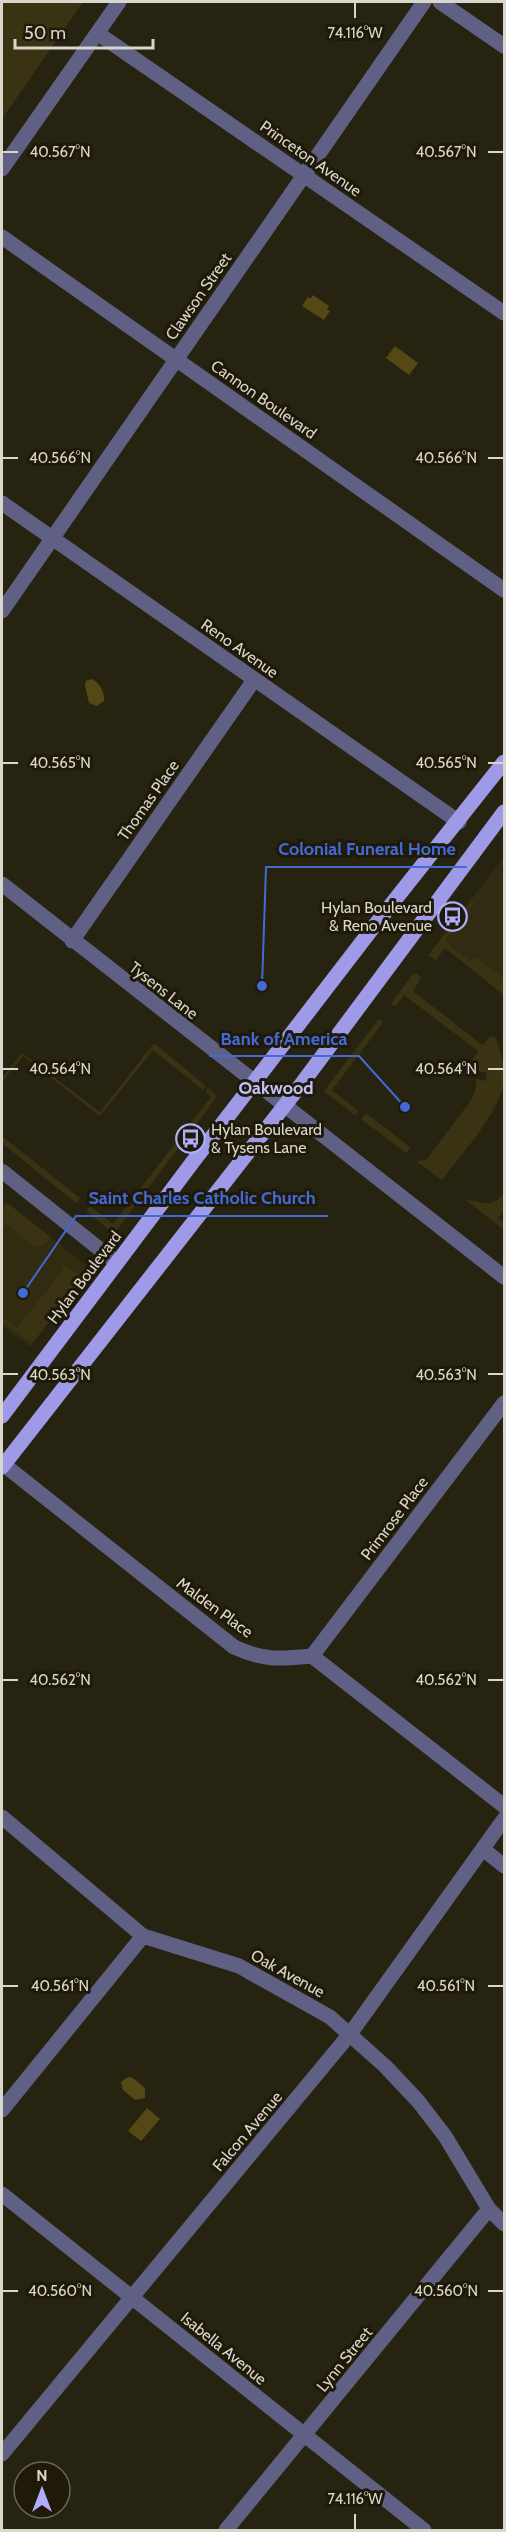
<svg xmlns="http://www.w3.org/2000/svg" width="506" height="2532" font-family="Cabin,sans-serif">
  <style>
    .built { fill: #312b12 }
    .green { fill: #3a3313 }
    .water { fill: #544815 }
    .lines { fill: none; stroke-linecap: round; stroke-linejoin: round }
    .minor { stroke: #605f84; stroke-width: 15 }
    .major { stroke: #9e9ae8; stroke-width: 15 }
    .ticks { fill: none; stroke: #d9d6cb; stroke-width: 2 }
    .labels { text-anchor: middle; stroke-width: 6; stroke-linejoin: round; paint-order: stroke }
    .street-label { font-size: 16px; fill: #d9d6cb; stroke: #1e1908 }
    .poi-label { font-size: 16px; fill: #d9d6cb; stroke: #1e1908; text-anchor: end }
    .neighbourhood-label { font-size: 18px; font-weight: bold; fill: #c1c0f9; stroke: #1e1908 }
    .ticks-label { font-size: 15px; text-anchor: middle; fill: #d9d6cb; stroke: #1e1908; stroke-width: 6; stroke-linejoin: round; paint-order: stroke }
    .leader { fill: none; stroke: #4369d5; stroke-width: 2 }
    .callout-dot { fill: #4369d5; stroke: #1e1908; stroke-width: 2 }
    .callout-label { font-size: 18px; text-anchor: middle; font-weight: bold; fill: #4369d5; stroke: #1e1908; stroke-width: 6; stroke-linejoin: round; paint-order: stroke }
  </style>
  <rect width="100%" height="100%" fill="#272311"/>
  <!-- built -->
  <path class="built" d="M504,857V988L441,938Z
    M2,1199L87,1266L88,1270L30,1347L2,1326Z"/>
  <!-- green -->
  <path class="green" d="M2,2H83L2,119Z
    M471,901L474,903L445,941L469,960L476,957L504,979V995L445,948L436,960L428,955Z
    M413,974H417L421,978L413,991L482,1045L491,1036L496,1038C500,1050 505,1066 504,1080C501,1112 461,1154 442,1180L416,1161L426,1160L472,1099L476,1088V1079L485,1081L487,1073L473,1069L470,1064L478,1051L404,995L396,1006L392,1005V1002Z
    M378,1020H382V1024L332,1090L358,1111L355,1115L324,1091Z
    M154,1043L206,1086L203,1090L153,1050L100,1116L23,1056L2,1082V1078L22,1053L100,1112Z
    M208,1088L215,1094L216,1098L116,1231L112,1232L86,1211L90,1206L113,1224L211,1097L205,1092Z
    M366,1113L410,1147L406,1153L361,1119Z
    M2,1136L80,1198L76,1203L2,1143Z
    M504,1193V1210L498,1218L504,1223V1230L466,1200C483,1201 492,1210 504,1193Z
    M7,1203L51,1237L45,1244L35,1247L6,1224L2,1229V1210Z
    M67,1266L82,1278L32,1344L2,1322V1316L17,1328L63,1270L60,1267Z"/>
  <!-- water -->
  <path class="water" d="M313,295L329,306L327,309L330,311L324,320L302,306L308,297L311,298Z
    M395,346L418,363L409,375L386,358Z
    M91,679C99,681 105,693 104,701L97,706L89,703L85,686L86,681Z
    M128,2077L133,2078L145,2088V2098L135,2100L123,2090L121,2082Z
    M147,2108L160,2119L141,2141L128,2131Z"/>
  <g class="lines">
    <!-- minor -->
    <path class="minor" d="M440,2L504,46
      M97,33L504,313
      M2,169L119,2
      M2,237L504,590
      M2,503L459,822
      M2,611L424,2
      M2,884L504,1277
      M72,941L254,680
      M2,1171L117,1263
      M3,1464L234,1647C264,1661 280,1659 312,1656L504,1806
      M312,1656L504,1403
      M2,1817L143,1936L239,1966L330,2017L385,2066L418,2101L445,2136L489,2209L504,2224
      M483,1849L504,1866
      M2,2110L143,1936
      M2,2194L424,2530
      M2,2454L350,2034L504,1819
      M226,2530L489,2209"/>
    <!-- major -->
    <path class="major" d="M2,1416L192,1163L375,925L504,762
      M2,1467L303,1082L504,812"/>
  </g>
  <!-- ticks -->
  <path class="ticks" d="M355,3V18M3,152H18M488,152H503M3,458H18M488,458H503M3,763H18M488,763H503M3,1069H18M488,1069H503M3,1374H18M488,1374H503M3,1680H18M488,1680H503M3,1986H18M488,1986H503M3,2291H18M488,2291H503M355,2514V2529"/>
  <!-- icons -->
  <defs>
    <symbol id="bus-ring" viewBox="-11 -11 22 22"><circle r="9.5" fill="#1e1908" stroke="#b0aefa" stroke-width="1.5"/><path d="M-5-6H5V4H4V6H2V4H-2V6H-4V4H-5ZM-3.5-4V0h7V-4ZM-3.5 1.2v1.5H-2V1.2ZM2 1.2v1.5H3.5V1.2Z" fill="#b0aefa"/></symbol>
  </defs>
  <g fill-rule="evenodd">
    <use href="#bus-ring" x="436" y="900" width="33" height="33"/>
    <use href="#bus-ring" x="174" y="1122" width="33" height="33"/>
  </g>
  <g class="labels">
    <!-- street labels -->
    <g class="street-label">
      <text transform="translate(311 158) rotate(35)" y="6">Princeton Avenue</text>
      <text transform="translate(198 296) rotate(-55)" y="6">Clawson Street</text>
      <text transform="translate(264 399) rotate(35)" y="6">Cannon Boulevard</text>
      <text transform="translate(240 648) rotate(35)" y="6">Reno Avenue</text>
      <text transform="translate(148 800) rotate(-55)" y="6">Thomas Place</text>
      <text transform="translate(164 990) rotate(38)" y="6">Tysens Lane</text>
      <text transform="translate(84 1277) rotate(-53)" y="6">Hylan Boulevard</text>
      <text transform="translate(394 1518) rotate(-53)" y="6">Primrose Place</text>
      <text transform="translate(215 1607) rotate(36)" y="6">Malden Place</text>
      <text transform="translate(288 1973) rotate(29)" y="6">Oak Avenue</text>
      <text transform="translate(247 2131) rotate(-50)" y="6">Falcon Avenue</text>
      <text transform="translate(224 2348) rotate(39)" y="6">Isabella Avenue</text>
      <text transform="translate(344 2359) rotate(-51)" y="6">Lynn Street</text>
    </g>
    <!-- poi labels -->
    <g class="poi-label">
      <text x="432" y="913">Hylan Boulevard<tspan x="432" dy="18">&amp; Reno Avenue</tspan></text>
      <text x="211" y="1135" text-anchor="start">Hylan Boulevard<tspan x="211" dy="18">&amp; Tysens Lane</tspan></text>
    </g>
    <!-- neighbourhood labels -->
    <g class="neighbourhood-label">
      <text x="276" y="1094">Oakwood</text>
    </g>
  </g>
  <g class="ticks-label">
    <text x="355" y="38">74.116°W</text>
    <text x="60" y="157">40.567°N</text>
    <text x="446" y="157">40.567°N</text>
    <text x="60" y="463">40.566°N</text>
    <text x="446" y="463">40.566°N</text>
    <text x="60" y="768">40.565°N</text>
    <text x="446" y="768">40.565°N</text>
    <text x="60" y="1074">40.564°N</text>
    <text x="446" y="1074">40.564°N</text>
    <text x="60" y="1380">40.563°N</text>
    <text x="446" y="1380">40.563°N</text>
    <text x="60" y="1685">40.562°N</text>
    <text x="446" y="1685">40.562°N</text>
    <text x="60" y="1991">40.561°N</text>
    <text x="446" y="1991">40.561°N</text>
    <text x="60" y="2296">40.560°N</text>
    <text x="446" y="2296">40.560°N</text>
    <text x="355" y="2504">74.116°W</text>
  </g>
  <!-- callouts -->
  <path class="leader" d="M262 986L266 867H467M405 1107L359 1056H209M23 1293L76 1216H328"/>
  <g class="callout-dot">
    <circle cx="262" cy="986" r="6"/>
    <circle cx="405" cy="1107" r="6"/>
    <circle cx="23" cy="1293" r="6"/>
  </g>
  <g class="callout-label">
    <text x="367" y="855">Colonial Funeral Home</text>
    <text x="284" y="1045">Bank of America</text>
    <text x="202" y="1204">Saint Charles Catholic Church</text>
  </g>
  <!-- border -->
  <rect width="506" height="2532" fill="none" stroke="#d9d6cb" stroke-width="6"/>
  <!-- north arrow -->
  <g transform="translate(42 2490)"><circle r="28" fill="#1e1908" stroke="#696556" stroke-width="1.5"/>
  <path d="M0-4.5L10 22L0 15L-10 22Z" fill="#b0aefa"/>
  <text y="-9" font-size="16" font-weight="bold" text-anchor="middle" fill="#d9d6cb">N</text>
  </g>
  <!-- scale -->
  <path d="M15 39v9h138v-9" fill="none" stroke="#d9d6cb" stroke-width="3"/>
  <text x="24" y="39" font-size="18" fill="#d9d6cb" stroke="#1e1908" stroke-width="4.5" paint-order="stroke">50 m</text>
</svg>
